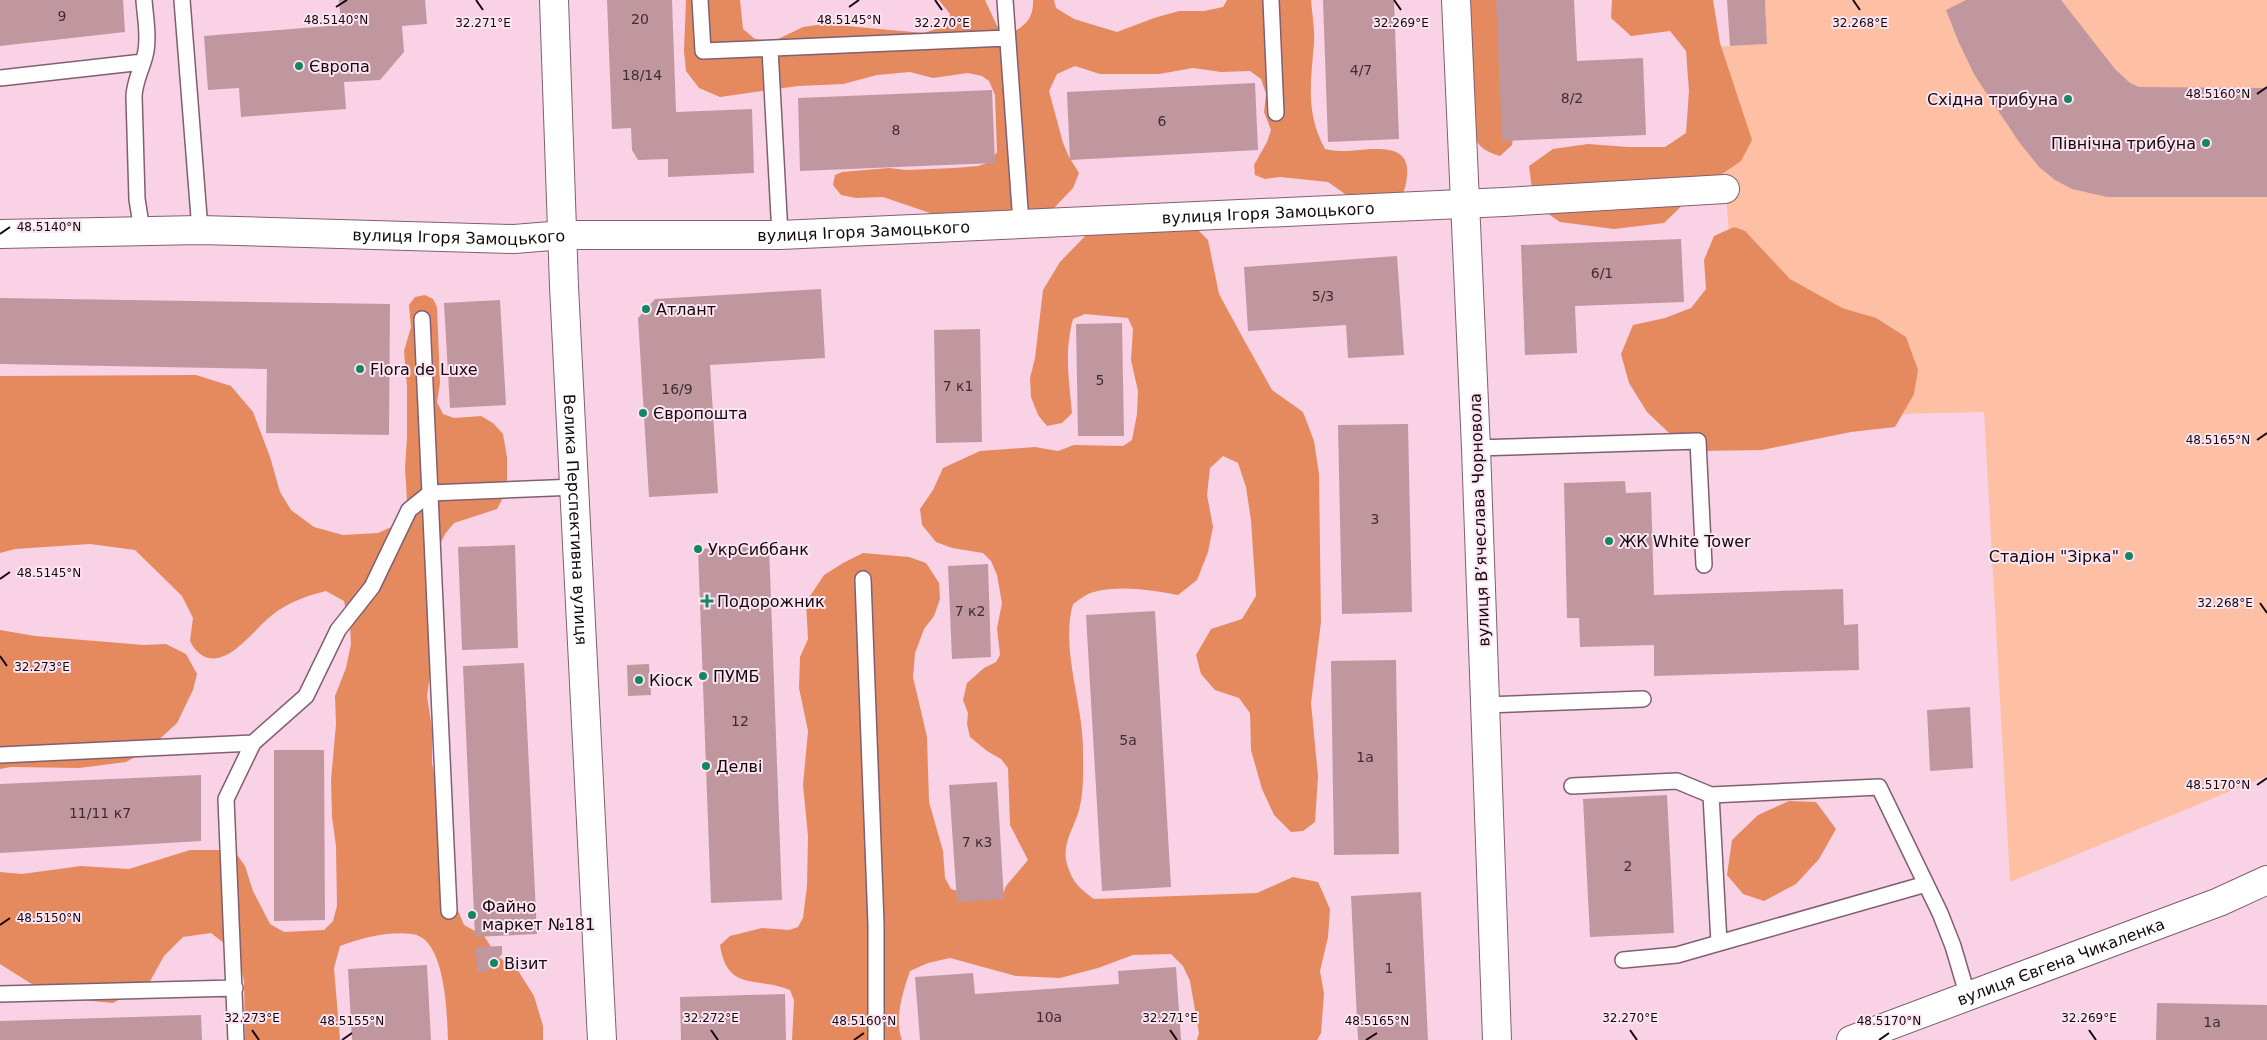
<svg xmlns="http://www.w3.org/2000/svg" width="2267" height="1040" font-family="'DejaVu Sans',sans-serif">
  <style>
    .green { fill: #fec0a4 }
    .forest { fill: #e48a5e }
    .building { fill: #c0979f }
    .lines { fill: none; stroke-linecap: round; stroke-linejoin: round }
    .service-casing { stroke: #815f71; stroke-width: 18 }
    .minor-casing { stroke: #815f71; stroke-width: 30 }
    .tertiary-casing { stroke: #815f71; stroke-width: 30 }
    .secondary-casing { stroke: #815f71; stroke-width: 30 }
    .primary-casing { stroke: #815f71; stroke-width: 30 }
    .service { stroke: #fff; stroke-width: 15 }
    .minor { stroke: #fff; stroke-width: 28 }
    .tertiary { stroke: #fff; stroke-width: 28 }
    .secondary { stroke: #fff; stroke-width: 28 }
    .primary { stroke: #fff; stroke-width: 28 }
    .ticks { fill: none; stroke: #14080f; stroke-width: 2 }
    .poi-dot { fill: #168563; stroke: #fce5f1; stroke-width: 2 }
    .labels { text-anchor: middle; stroke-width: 4; stroke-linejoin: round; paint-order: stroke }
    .number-label { font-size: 14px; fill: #3f2c33 }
    .poi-label { font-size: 16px; fill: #14080f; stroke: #fce5f1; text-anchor: start }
    .street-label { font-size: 16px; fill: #14080f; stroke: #fce5f1 }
    .ticks-label { font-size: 12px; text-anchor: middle; fill: #14080f; stroke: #fce5f1; stroke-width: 4; stroke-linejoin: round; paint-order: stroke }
  </style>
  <rect width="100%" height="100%" fill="#f9d2e6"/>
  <!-- green -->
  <path class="green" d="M1765,0H2267V776L2010,882L1984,412L1862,415L1741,380L1714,47L1767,44Z"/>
  <!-- forest -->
  <path class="forest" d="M686,0H740L743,29L755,39L774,41L803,27L824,24L924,33L948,25L950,14L939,0H985L997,26L1011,33C1026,26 1034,17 1033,0H1054L1056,8L1074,19L1117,32L1154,18L1179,11H1204L1223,7L1227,0H1311C1312,14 1315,29 1314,43C1311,82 1305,112 1325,149C1330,150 1336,151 1341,151C1362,152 1411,137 1407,175C1407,181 1405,188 1403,194L1364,199L1345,194L1328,182L1280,177L1265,179L1255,175L1254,165L1267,142L1271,130L1264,112L1266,94L1261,79L1250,71L1221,72L1193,68L1159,74H1100L1075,66L1057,74L1049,91L1063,143L1069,157L1079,173L1073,188L1054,208L1014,219L952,217L933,214L883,197L856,198L841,195L833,185L835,175L842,172L889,168L906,170L954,168L978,166L990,162L997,152L995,95L989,81L982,76L968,73L933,78L910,72L877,75L843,84L798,86L720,97L699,88L686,71L684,51Z
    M1470,0H1509L1513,138L1512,145L1500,156C1481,150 1478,146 1470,127Z
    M1612,0H1713L1720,43L1752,140L1741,161L1696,192L1664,223L1614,229L1560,222L1534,204L1529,166L1553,149L1588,144L1628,147H1665L1686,133L1689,91L1686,51L1670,31L1631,36L1611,18Z
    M1187,219L1208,240L1219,294L1244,340L1272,390L1303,412L1314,441L1319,474L1321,622L1311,703L1318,776L1315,822L1303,831L1291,832L1274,815L1262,789L1251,750L1250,713L1239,698L1215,690L1201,674L1196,655L1211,629L1242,619L1256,596L1251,520L1246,487L1238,463L1223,456L1210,468L1207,495L1213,527L1208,552L1197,580L1178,595C1150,590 1121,585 1094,592C1087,593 1079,600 1073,604C1060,649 1084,706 1083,752C1083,769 1084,789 1080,806C1076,826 1061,842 1067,864C1072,882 1080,889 1094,899L1257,893L1293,877L1318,882L1330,909L1328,937L1320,971L1324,994L1321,1033L1317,1040H1197L1199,1033L1190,981L1183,966L1171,954L1133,955L1098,968L1060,978L1016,976L950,958L928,963L910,971C903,991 894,1019 902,1040H792L794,1000L790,990C758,976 727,993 720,945L730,936L762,928L789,930L798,927L803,918L807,886L808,836L803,785L808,731L799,688L800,657L808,639L806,602L824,575L843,563L863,553L909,557L926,563L939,583L940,599L934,616L924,629L915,653L913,677L927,737L929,802L943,851L945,878L951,889L964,893L1002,897L1006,886L1028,860L1010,825L1008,768L1001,759L987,751L970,737L967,724L968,713L963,700L967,683L984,668L996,662L1000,655L997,628L1002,603L997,575L991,561L983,553L952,548L936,542L922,525L920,509L933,490L943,468L980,451L1035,447L1058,451L1074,445L1123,446L1132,440L1137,414L1138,391L1131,360L1133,329L1128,318L1085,314L1073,319C1064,353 1069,379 1072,413L1062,423L1047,426L1038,415L1031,397L1030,378L1035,358L1043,290L1060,262L1092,229Z
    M1734,227L1745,231L1790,279L1842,308L1876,318L1906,337L1918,370L1914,394L1895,427L1851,432L1762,450L1698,451L1668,432L1647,412L1629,383L1621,354L1633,325L1665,318L1691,308L1706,289L1704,260L1714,236Z
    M425,295L433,299L437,307L440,383L437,402L443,414L454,418L481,416L493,423L503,434L507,457V490L497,509L454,523L445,534L434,557L435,640L427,696L432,729V763L453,868L454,901L464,925L484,936L497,956L517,969L534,996L543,1026V1040H448C447,1015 446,938 412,934C389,931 361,938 340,946L334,968L340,1040H245L244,981L238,954L211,933L183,937L164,956L149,983L113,1003L71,999L30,983L0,964V872L22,874L81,866L129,869L190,850H218L235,852L245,866L253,891L270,924L284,932L324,930L333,921L337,906L336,846L332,817L331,780L336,724L335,696L346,668L351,644L350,625L344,601L326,591C306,596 288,602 271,616C254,629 224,674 199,653C195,650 192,645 190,641L193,618L182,596L135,550L90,544L15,549L0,553V376L196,375L231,386L253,412L270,457L280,492L291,510L314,527L343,535L378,533L398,524L407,501L405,468L407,437V386L404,351L411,327L409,305L415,297Z
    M0,630L35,636L144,645L166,644L186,654L197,674L193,690L177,723L149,749L126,762L79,768L11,767L0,769Z
    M1789,801L1816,802L1836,829L1819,859L1796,884L1764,901L1743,894L1727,875L1732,840L1758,815Z"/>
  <!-- building -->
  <path class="building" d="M0,0H123L125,32L0,46Z
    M339,0H425L427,24L402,26L404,52L380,80L344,82L346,109L241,117L239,88L208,90L204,36L341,25Z
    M607,0H672L676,112L752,109L754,173L668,177V159L638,160L632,150L631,128L612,129Z
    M1323,0H1394L1399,139L1328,142Z
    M1496,0H1574L1577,61L1643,58L1646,135L1502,141Z
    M1727,0H1765L1767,44L1730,46Z
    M1966,0H2061L2115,69L2130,83L2139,87L2267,88V197H2107L2072,189L2055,180L2039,167L2019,142L1975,76L1959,43L1946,10Z
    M1255,83L1258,150L1070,160L1067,92Z
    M992,90L995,163L800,171L798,98Z
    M1681,239L1684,302L1575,306L1577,353L1525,355L1521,245Z
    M1397,256L1404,355L1348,358L1346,325L1248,331L1244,267Z
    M821,289L825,358L710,365L718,493L649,497L638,318L655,299Z
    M0,298L390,304L389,435L266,433L267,369L0,364Z
    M500,300L506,405L450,408L444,303Z
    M1122,323L1124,436H1078L1076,324Z
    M980,329L982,442L936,443L934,330Z
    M1408,424L1412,612L1342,614L1338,425Z
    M1625,481L1626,493L1651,492L1654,595L1843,589L1844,625L1858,624L1859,670L1654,676V645L1580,647L1579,618H1567L1564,483Z
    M515,545L518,648L462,650L458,547Z
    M769,546L782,900L711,903L698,549Z
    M988,564L991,657L952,659L948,566Z
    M1155,611L1171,887L1102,891L1086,615Z
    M1396,660L1399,854L1334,855L1331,661Z
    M524,663L537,934L475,937L463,666Z
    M649,664L651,695L628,696L627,665Z
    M1970,707L1973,768L1930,771L1927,710Z
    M274,750H324L325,920L274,921Z
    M201,775V841L0,853V784Z
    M997,782L1004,899L957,902L949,785Z
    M1667,795L1674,933L1590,937L1583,799Z
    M1421,892L1428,1040H1358L1351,896Z
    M502,946V954L486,972H477L476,947Z
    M427,965L431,1040H352L348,969Z
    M1176,967L1181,1040H920L915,977L973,973L975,994L1119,984L1118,971Z
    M785,994L786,1040H681L680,997Z
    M2157,1003L2267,1005V1040H2156Z
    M201,1015L202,1040H0V1021Z"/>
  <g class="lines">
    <defs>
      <path id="service" d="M182,0L200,230
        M700,0L703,51L1007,38
        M1005,0L1021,223
        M1271,0L1276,113
        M770,49L780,235
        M0,78L143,62
        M142,231L137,199L134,96C135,79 143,67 146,51C149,34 145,16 144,0
        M422,319L449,911
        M1476,448L1698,441L1704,565
        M863,579L876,924V1040
        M1486,705L1643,699
        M0,755L253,743
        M1572,786L1677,781L1711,795
        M1926,884L1719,943L1711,795L1879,787L1940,913L1953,946L1968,997
        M1623,960L1677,955L1719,943
        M0,994L235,988
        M236,1040L226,799L253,743L306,696L338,630L372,587L409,510L430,493L576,487"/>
      <g id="minor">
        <path id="s1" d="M0,234L200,230L514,239L564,235H780L1504,202L1725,189"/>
      </g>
      <path id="tertiary" d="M1456,0L1476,448L1497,1040"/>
      <g id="secondary">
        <path id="s2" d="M1851,1040L2219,902L2267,880"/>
      </g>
      <g id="primary">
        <path id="s3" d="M554,0L564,286L602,1040"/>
      </g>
    </defs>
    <!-- service casing -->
    <use href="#service" class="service-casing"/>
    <!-- minor casing -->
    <use href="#minor" class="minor-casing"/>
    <!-- tertiary casing -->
    <use href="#tertiary" class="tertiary-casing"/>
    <!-- secondary casing -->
    <use href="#secondary" class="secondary-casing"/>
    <!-- primary casing -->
    <use href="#primary" class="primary-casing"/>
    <!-- service -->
    <use href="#service" class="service"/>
    <!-- minor -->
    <use href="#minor" class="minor"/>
    <!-- tertiary -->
    <use href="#tertiary" class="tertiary"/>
    <!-- secondary -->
    <use href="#secondary" class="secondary"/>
    <!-- primary -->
    <use href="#primary" class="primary"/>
  </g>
  <!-- ticks -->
  <path class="ticks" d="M476,0L483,10M935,0L942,10M1394,0L1401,10M1853,0L1860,10M336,7L347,0M849,7L859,0M2257,94L2267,87M0,234L10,227M2257,440L2267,433M0,579L10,572M2260,603L2267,613M0,656L7,666M2257,785L2267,778M0,925L10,918M252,1030L259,1040M711,1030L718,1040M1170,1030L1177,1040M1630,1030L1637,1040M2089,1030L2096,1040M342,1040L352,1033M854,1040L864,1033M1366,1040L1377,1033M1879,1040L1889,1033"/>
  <!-- markers -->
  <g class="poi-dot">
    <circle cx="299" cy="66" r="5"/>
    <circle cx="2068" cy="99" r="5"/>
    <circle cx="2206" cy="143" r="5"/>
    <circle cx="646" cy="309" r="5"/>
    <circle cx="360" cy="369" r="5"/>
    <circle cx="643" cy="413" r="5"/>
    <circle cx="1609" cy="541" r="5"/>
    <circle cx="698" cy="549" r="5"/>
    <circle cx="2129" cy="556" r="5"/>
    <path d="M704.5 593.5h5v5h5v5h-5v5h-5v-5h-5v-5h5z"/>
    <circle cx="703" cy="676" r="5"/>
    <circle cx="639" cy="680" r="5"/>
    <circle cx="706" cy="766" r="5"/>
    <circle cx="472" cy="915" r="5"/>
    <circle cx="494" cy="963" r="5"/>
  </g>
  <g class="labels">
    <!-- number labels -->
    <g class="number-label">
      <text x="62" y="21">9</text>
      <text x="640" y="24">20</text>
      <text x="1361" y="75">4/7</text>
      <text x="642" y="80">18/14</text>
      <text x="1572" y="103">8/2</text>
      <text x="1162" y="126">6</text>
      <text x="896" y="135">8</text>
      <text x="1602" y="278">6/1</text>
      <text x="1323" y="301">5/3</text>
      <text x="1100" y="385">5</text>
      <text x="958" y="391">7 к1</text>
      <text x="677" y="394">16/9</text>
      <text x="1375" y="524">3</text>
      <text x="970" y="616">7 к2</text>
      <text x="740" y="726">12</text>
      <text x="1128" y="745">5а</text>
      <text x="1365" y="762">1а</text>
      <text x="100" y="818">11/11 к7</text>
      <text x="977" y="847">7 к3</text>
      <text x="1628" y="871">2</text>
      <text x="1389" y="973">1</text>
      <text x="1049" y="1022">10а</text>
      <text x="2212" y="1027">1а</text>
    </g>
    <!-- poi labels -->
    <g class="poi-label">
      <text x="309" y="72">Європа</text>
      <text x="2058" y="105" text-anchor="end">Східна трибуна</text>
      <text x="2196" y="149" text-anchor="end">Північна трибуна</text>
      <text x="656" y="315">Атлант</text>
      <text x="370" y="375">Flora de Luxe</text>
      <text x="653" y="419">Європошта</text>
      <text x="1619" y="547">ЖК White Tower</text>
      <text x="708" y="555">УкрСиббанк</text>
      <text x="2119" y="562" text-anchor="end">Стадіон "Зірка"</text>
      <text x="717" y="607">Подорожник</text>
      <text x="713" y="682">ПУМБ</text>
      <text x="649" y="686">Кіоск</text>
      <text x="716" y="772">Делві</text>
      <text x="482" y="912">Файно<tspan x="482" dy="18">маркет №181</tspan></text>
      <text x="504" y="969">Візит</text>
    </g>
    <!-- street labels -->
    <g class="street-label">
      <text dy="6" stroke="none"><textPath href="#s1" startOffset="1269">вулиця Ігоря Замоцького</textPath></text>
      <text dy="6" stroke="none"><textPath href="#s1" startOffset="864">вулиця Ігоря Замоцького</textPath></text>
      <text dy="6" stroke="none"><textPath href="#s1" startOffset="459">вулиця Ігоря Замоцького</textPath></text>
      <text dy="6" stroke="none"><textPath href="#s3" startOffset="520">Велика Перспективна вулиця</textPath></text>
      <text transform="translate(1479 520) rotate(-92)" y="6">вулиця Вʼячеслава Чорновола</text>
      <text dy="6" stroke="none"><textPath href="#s2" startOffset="224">вулиця Євгена Чикаленка</textPath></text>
    </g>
  </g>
  <g class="ticks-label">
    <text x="336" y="24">48.5140°N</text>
    <text x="849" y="24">48.5145°N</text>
    <text x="483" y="27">32.271°E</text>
    <text x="942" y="27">32.270°E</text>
    <text x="1401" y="27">32.269°E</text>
    <text x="1860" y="27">32.268°E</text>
    <text x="2218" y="98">48.5160°N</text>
    <text x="49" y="231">48.5140°N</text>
    <text x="2218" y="444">48.5165°N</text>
    <text x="49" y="577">48.5145°N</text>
    <text x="2225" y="607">32.268°E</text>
    <text x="42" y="671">32.273°E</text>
    <text x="2218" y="789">48.5170°N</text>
    <text x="49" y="922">48.5150°N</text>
    <text x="252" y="1022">32.273°E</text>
    <text x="711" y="1022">32.272°E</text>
    <text x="1170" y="1022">32.271°E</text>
    <text x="1630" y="1022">32.270°E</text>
    <text x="2089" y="1022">32.269°E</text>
    <text x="352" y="1025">48.5155°N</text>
    <text x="864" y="1025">48.5160°N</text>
    <text x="1377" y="1025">48.5165°N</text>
    <text x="1889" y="1025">48.5170°N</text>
  </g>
</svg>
